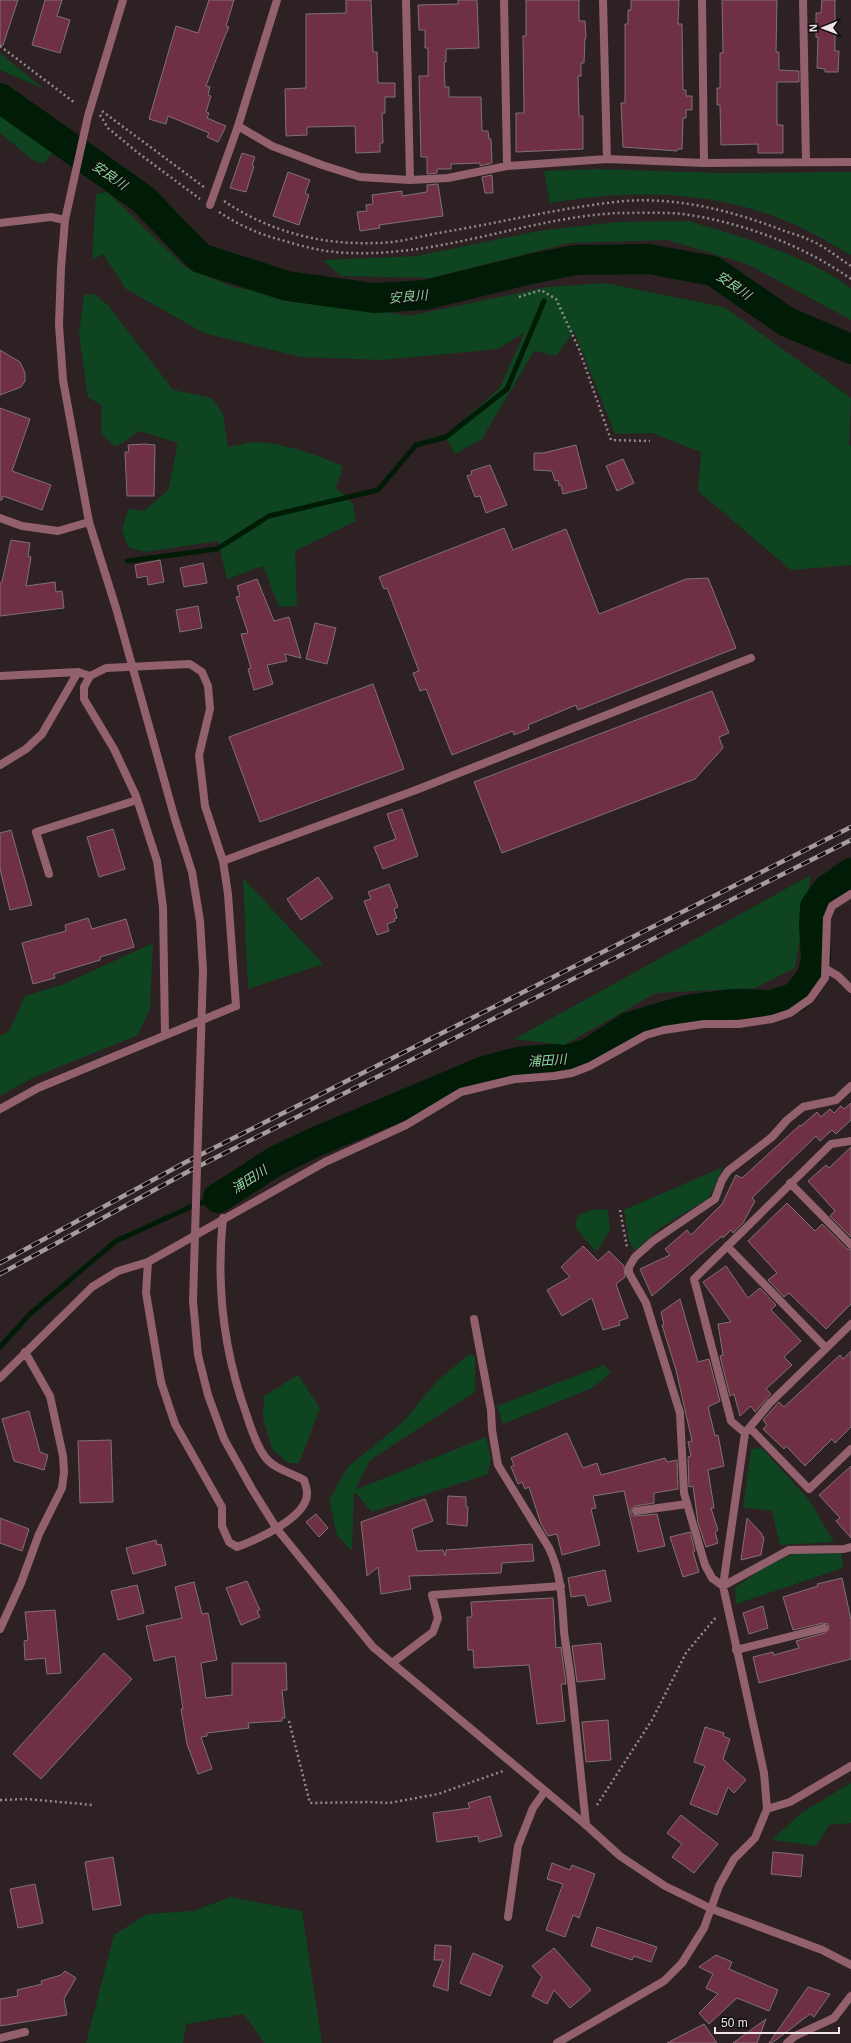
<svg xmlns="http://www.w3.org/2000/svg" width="851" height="2043" font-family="Arial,'Noto Sans JP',sans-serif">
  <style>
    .green { fill: #0f4420 }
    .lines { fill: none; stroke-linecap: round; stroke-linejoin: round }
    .stream { stroke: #001c07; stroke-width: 5 }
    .river { stroke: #001c07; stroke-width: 30 }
    .building { fill: #703044; stroke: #7f7174 }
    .path { stroke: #948a8d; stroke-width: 2.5; stroke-dasharray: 2 3; stroke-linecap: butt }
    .service { stroke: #93606e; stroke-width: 8 }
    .minor { stroke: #93606e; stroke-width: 8 }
    .tertiary { stroke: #93606e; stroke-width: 8 }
    .rail-casing { stroke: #a69c9f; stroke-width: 4.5 }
    .rail { stroke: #110c0e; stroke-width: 3; stroke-dasharray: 9; stroke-linecap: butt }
    .tertiary-bridge { stroke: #93606e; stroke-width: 8 }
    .labels { text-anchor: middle; stroke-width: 3; stroke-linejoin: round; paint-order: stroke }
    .water-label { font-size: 13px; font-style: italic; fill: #85d998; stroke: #110c0e }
  </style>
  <rect width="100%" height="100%" fill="#2d2124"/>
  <!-- green -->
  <path class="green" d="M0,53L44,89L0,70Z
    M0,107L53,152L43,164L33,160L0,133Z
    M595,169L721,173L851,172V255C836,247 821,237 806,230C726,190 637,188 550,203L544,171Z
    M107,192L185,267L233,287L409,316L547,287L605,283L724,307L851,398L849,445L851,446V565L791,570L698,491L701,452L652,433L615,434L574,331L556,356L534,351L482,439L455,454L445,436L499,389L525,332L498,349L382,360L301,357L204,333L126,289L103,254L92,260L96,194Z
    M689,221C744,238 803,254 851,288V320L747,264L667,240L569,243L431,278L341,276L323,260L417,256L538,231L617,222Z
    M94,294L108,305L173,390L212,398L223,414L228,447C237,446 247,442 256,442C285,443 316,455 343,466L336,488L353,504L356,521L295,551L297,606L279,607L263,566L227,579L218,541L144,552L128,547L122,530L128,509L144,511L168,490L178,443L139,431L116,447L101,434L102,406L88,397L79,334L84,295Z
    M811,875L795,968L755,988L656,993L564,1045L514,1039Z
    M243,878L323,964L248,989Z
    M153,943L150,1009L138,1035L34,1077L0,1096V1036L10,1030L25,996L64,984Z
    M723,1167L709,1198L660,1228L635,1251L629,1241L624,1210Z
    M595,1209L608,1210L610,1230C604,1237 603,1245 596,1252L575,1227L578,1215Z
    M470,1354L475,1356V1392L370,1460L355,1490L486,1437L491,1458L488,1474L372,1512L354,1491L352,1551L337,1535L329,1500L348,1467L403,1422L438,1380Z
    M604,1365L611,1373L592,1388L503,1424L497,1406Z
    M298,1375L320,1408L299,1463H288L272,1449L263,1418L264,1396Z
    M762,1448L809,1500L834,1542L780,1545L772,1511L743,1507L751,1449Z
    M841,1552L843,1568L736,1604L735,1587L765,1567L794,1553Z
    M851,1783V1823L829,1825L816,1846L772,1840L801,1813Z
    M231,1897L302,1911L322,2043H264L244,2014L186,2024L183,2043H86L114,1935L147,1914L193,1911Z"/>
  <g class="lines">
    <!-- stream -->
    <path class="stream" d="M127,561L217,549L269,516L378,490L416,445L446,437L507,389L544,301
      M0,1347L30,1314L116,1241L197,1204L218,1198"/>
    <!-- river -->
    <path class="river" d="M0,98L143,199L200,258L287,286L374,298L425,295L531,269L575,260L649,259L713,271L787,322L851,349
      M218,1198L274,1162L313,1143L484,1071L518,1062L550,1059L566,1060L589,1053L629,1027L687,1010L734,1004L772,1005L796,997L812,976L816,958L814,925L815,907L827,890L851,873"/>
  </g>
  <!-- building -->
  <path class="building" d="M0,0H18L3,45H0Z
    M45,0H62L57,16L70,20L60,53L32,45Z
    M209,0H234L226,26L229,27L225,36L206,86L210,87L208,95L211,96L206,112L209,113L207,118L226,126L218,142L207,137L209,133L168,116L166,124L149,119L176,26L198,33Z
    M346,0H371L373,52H377L378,83H395V97H385V113H382L383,143H380V152L356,153L355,126L307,127V135L286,136L285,89L306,88V14L346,13Z
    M458,0H477L479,48L446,49V62H444L445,87H449V97H481L482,131H488L489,139H491L492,163L480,166V163L451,164V169H437V173L427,174V157H421L419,76H428V48H425V30H419L418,5L458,4Z
    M526,0H579V21H585L586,38H585L584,63H581V76H578L579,116H583V149L516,152V113H524L523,36H526Z
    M631,0H679L678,24H682L683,90H686V96H692V110H686V118H683L682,149H678L677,151L623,147L621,103H625V24H628V10H631Z
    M722,0H777L776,52H779V70L799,71V82H777V125H783V153H758V144L721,145L720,105H717V88H720V53H723Z
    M822,0H835V51H839L838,72H825V69L817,68L818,37H816V13H821Z
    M242,153L255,157L252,165L254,166L246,192L230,188Z
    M288,172L310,180L305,193L309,195L299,225L273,216Z
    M492,175L493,193H485L482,177Z
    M438,184L443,216L379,225L380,228L360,231L357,212L367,211L366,205L373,204L372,195L402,191V196L427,192V185Z
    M0,350L20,362L25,373V381L21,387L0,395Z
    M0,408L30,419L12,471L51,485L42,510L3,496L2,500H0Z
    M144,444L155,445L154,496H127L125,452H129L128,445Z
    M576,445L587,488L563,494L561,485L559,486L558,480L555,481L552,471L534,470V453H543Z
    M623,459L634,483L617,491L606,466Z
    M490,465L507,505L486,513L480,496L475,497L467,476L472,474L471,471Z
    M504,528L513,550L566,529L599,614L686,579L708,578L736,648L578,710L576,705L528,725L529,729L514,735L513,731L452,755L426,689L420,691L413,673L419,671L387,588L384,589L379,577Z
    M11,540L30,543L28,556L31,557L26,586L55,582L56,592L62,591L64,608L0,616V583L2,582Z
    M160,560L164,582L148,585L147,576L137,578L135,565Z
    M203,563L207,583L184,587L180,568Z
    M257,579L274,621L289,617L301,658L285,654L287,661L267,665L273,684L254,690L248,669L251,668L241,634L248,633L236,597L240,596L237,586Z
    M198,606L202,628L180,632L176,610Z
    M315,623L336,628L327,664L306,659Z
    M373,684L404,769L260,822L229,737Z
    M712,691L729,733L719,737L723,748L695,779L502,853L474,782Z
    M402,809L418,856L383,869L374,847L396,839L387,814Z
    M113,829L125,869L99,877L87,837Z
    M11,830L32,905L10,910L0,869V833Z
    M318,877L333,898L301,920L287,899Z
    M389,884L398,907L394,909L397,918L394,919L395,921L387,924L389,931L377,935L364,901L371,899L368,892Z
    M88,918L92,929L126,919L134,947L100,957V960L54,974L55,978L33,984L22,943L66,931L65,925Z
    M851,1103V1120L836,1134L832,1130L820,1141L816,1136L752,1198L755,1201L743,1223L733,1233L731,1230L723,1238L722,1236L652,1296L640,1269L670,1255L665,1249L687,1230L691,1235L722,1204L736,1175L742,1178L800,1125L801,1126L817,1112L821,1117L830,1109L834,1113L841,1106L844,1109Z
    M851,1147V1237L830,1216L835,1211L808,1181L826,1165L829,1168Z
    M787,1203L815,1231L822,1224L847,1249L851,1250V1304L826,1329L789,1293L784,1297L768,1280L777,1273L748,1241Z
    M583,1246L598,1261L609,1251L624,1266L625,1277L616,1284L628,1318L619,1321L620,1325L603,1330L592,1298L562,1316L547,1290L570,1277L561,1267Z
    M726,1266L748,1298L760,1288L776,1305L771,1310L801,1341L784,1357L792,1365L766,1389L771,1394L755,1412L751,1406L740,1416L734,1394L730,1396L720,1356L723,1355L718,1324L731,1322L703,1282Z
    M680,1299L698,1362L709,1359L720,1401L708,1407L715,1436L718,1435L724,1466L708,1470L714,1508H711L718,1530L715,1532L718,1543L706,1547L698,1523L693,1486L689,1487L688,1457L691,1456L688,1442L692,1441L676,1370L662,1325H664L661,1312Z
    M851,1351V1427L835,1443L832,1439L805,1466L786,1446L784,1449L763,1429L767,1425L763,1420L779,1402L784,1407L840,1355L843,1359Z
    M29,1411L40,1452L48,1455L44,1470L14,1461L2,1419Z
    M567,1433L583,1468L597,1463L601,1475L665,1458L667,1462L677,1460L678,1489L654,1493V1503L635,1506L631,1509V1514L634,1516L657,1514L665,1546L638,1552L624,1491L593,1496L596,1508L591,1509L600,1545L562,1555L557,1534L548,1536L541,1524L529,1487L525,1489L522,1482L518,1484L511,1467L514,1465L511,1458Z
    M111,1440L113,1502L80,1503L78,1441Z
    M851,1466V1538L836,1521L840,1518L819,1495Z
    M448,1496L466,1497V1507H468L467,1526L447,1524Z
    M425,1499L433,1521L412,1529L417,1551L443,1550L445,1556L446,1550L532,1544L534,1561L502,1563L501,1573L409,1576L411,1589L381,1594L378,1567L367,1576L361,1522Z
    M316,1514L328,1528L319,1537L306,1522Z
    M0,1518L29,1529L22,1551L0,1543Z
    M747,1518L762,1534V1537H764L761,1555L741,1560Z
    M690,1532L695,1551L693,1552L699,1572L683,1577L670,1537Z
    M156,1540L157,1545L161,1544L166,1565L133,1574L126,1548Z
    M605,1570L611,1601L588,1606L585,1595L571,1597L568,1578Z
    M842,1578L851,1620V1659L759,1683L753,1657L773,1652L774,1655L799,1648L796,1641L825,1633L829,1629L828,1624L823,1623L793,1630L783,1597L818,1586L817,1584Z
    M247,1581L260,1610L257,1611L260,1617L241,1625L226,1588Z
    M194,1582L202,1614L208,1613L217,1660L201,1663L206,1698L232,1695V1663H286L287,1690H282L285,1718H282V1721L248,1723L249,1728L207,1733V1736L201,1737L212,1769L198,1774L187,1744L181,1709H183L175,1656L154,1661L146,1626L182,1618L175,1587Z
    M137,1585L144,1613L118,1620L111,1591Z
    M553,1598L556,1648L561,1647L566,1684H561L565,1721L537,1724L529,1665L474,1668L473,1650H468L467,1617H472L471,1602Z
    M763,1606L768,1628L749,1634L743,1613Z
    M55,1610L61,1673L47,1674L45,1658L25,1660L24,1641L28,1640L25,1612Z
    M601,1643L605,1679L577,1682L572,1646Z
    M104,1653L132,1679L41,1779L13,1754Z
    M608,1720L611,1760L586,1762L582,1722Z
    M705,1727L724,1733L723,1736L730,1739L723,1759L746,1780L734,1793L728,1787L717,1815L690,1804L705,1766L694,1762Z
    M490,1796L502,1836L479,1842L478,1836L437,1842L433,1813L470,1808L468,1803Z
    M681,1815L718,1844L694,1873L672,1857L682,1844L667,1833Z
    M773,1852L803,1855L801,1877L771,1874Z
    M113,1857L121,1905L93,1910L85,1862Z
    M552,1863L570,1870L572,1865L595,1874L579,1918L573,1915L565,1937L546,1930L563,1884L547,1879Z
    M35,1884L43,1923L18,1928L10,1889Z
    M597,1927L657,1947L651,1962L634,1956L632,1960L591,1946Z
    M435,1945L451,1946L448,1991L433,1986L443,1960H434Z
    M554,1948L591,1990L570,2008L554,1990L547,2004L532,1996L542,1977L532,1966Z
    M473,1953L503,1966L490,1996L460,1983Z
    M716,1955L732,1962L729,1969L778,1990L769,2011L737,1998L709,2024L699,2013L718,1994L706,1988L713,1974L699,1967Z
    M65,1971L76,1978L64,1999L67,2015L0,2026V1999L18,1996L17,1990L42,1984L41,1981L61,1975Z
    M808,1987L830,1994L814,2017L810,2014L772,2043H769Z
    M766,2019L757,2043H733Z
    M704,2024L717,2043H667Z"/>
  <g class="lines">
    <!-- path -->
    <path class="path" d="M0,46L75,103
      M102,111L204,187
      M100,115L108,128L137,152L200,199
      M224,201C270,232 321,245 376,243C397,243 418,237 438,233C500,223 562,207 625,201C679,197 732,211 782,230C793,234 805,237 816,243C828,249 840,259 851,266
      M219,212C240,226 261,235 285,241C307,248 330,253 353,253C442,256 528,218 617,213C638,213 662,212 683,214C741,222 803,245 851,279
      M519,297L541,290L556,299L579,349L611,440L650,441
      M620,1210L627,1247
      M289,1721L310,1803L368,1802L389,1803L438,1794L503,1771
      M0,1800L27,1799L93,1805
      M597,1805L652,1720L686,1653L717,1616"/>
    <!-- service -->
    <path class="service" d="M0,676L78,672L90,676
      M0,765L26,749L42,734L78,672
      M416,790L751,658
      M49,874L36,832L137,800
      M826,969L838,976L851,989
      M148,1262L325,1162L406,1125L461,1092L515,1079L554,1076L572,1073L590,1066L646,1035L664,1030L704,1024H739L772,1019L790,1013L810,999L825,978L827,918L832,906L851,894
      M474,1319L491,1410L492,1430L498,1465L549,1548
      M636,1511L687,1504
      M736,1650L824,1628
      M571,1680L586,1825
      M508,1917L518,1846L533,1808L545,1791
      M0,2038L25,2032"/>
    <!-- minor -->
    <path class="minor" d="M277,0L238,126L272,146L322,165L360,177L410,180L448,178L507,166L607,159L704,163L851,162
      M406,0L410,180
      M504,0L507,166
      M603,0L607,159
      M702,0L704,163
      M803,0L806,162
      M210,205L238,126
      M0,223L51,217L65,220
      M0,518L22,526L58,531L89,522
      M223,861L416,790
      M165,1034L163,907L157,861L136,796L114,749L84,699V687L90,676L106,668L190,664L202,672L208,686L210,709L199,755L205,806L223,861L228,894L236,1006
      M851,1086L836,1100L803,1107L787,1120L772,1137L728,1171L722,1180L715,1199L653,1241L635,1257L629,1267V1273L646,1303L680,1413L684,1493L690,1514L705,1565L712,1578L723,1586L789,1550L844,1549L851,1547
      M790,1183L851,1245
      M727,1246L826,1348
      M0,1378L92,1287L118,1271L148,1262L146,1293L161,1382L175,1424L222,1507V1526L229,1542L237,1547C256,1540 309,1517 307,1492C307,1488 305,1484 304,1480C292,1473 274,1469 265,1457C257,1446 251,1429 247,1416C224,1353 216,1285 223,1218
      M750,1428L809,1489L851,1449
      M745,1433L731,1421L694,1279L831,1144L851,1141
      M549,1548C562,1575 562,1602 564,1632C566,1648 569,1664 571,1680
      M0,1629L21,1583L39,1534L62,1488L64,1472L63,1456L50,1396L25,1352
      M392,1663L433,1632L438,1618L432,1595L561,1586
      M767,1809L790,1802L851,1766
      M557,2043L664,1981L682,1963L704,1928L719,1886L734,1859L755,1838L767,1809L764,1773L723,1586L745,1433L769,1404L851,1324
      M787,2043L795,2036L834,2018L851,1996"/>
    <!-- tertiary -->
    <path class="tertiary" d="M123,0L88,116L65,220L61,268L59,325L63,380L89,522L116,608L175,819L192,872L200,921L203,970
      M0,1109L38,1088L236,1006
      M193,1301L198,1355L208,1395L224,1439L252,1489L277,1529L373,1647L586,1825L620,1856L665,1886L712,1909L822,1950L851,1965"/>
    <defs>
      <path id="rail" d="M0,1263L186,1162L851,827
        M0,1274L191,1170L851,840"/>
    </defs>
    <!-- rail casing -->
    <use href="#rail" class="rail-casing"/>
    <!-- rail -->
    <use href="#rail" class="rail"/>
    <!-- tertiary-bridge -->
    <path class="tertiary-bridge" d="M193,1301L203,970"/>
  </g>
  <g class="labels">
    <!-- water labels -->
    <g class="water-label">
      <text transform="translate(110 175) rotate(35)" y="5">安良川</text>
      <text transform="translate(734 285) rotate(35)" y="5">安良川</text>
      <text transform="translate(408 296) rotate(-5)" y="5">安良川</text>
      <text transform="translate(547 1060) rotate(-4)" y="5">浦田川</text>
      <text transform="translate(249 1179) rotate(-33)" y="5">浦田川</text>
    </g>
  </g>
  <!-- north arrow -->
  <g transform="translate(823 28) rotate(269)" stroke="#110c0e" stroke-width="3" paint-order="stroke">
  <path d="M0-3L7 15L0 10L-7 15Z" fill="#ede5e7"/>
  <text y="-6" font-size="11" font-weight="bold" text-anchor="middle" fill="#ede5e7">N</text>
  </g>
  <!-- scale -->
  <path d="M715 2027v6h124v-6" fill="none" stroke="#ede5e7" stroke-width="2"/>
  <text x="721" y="2027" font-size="12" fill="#ede5e7" stroke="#110c0e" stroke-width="3" paint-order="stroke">50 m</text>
</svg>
